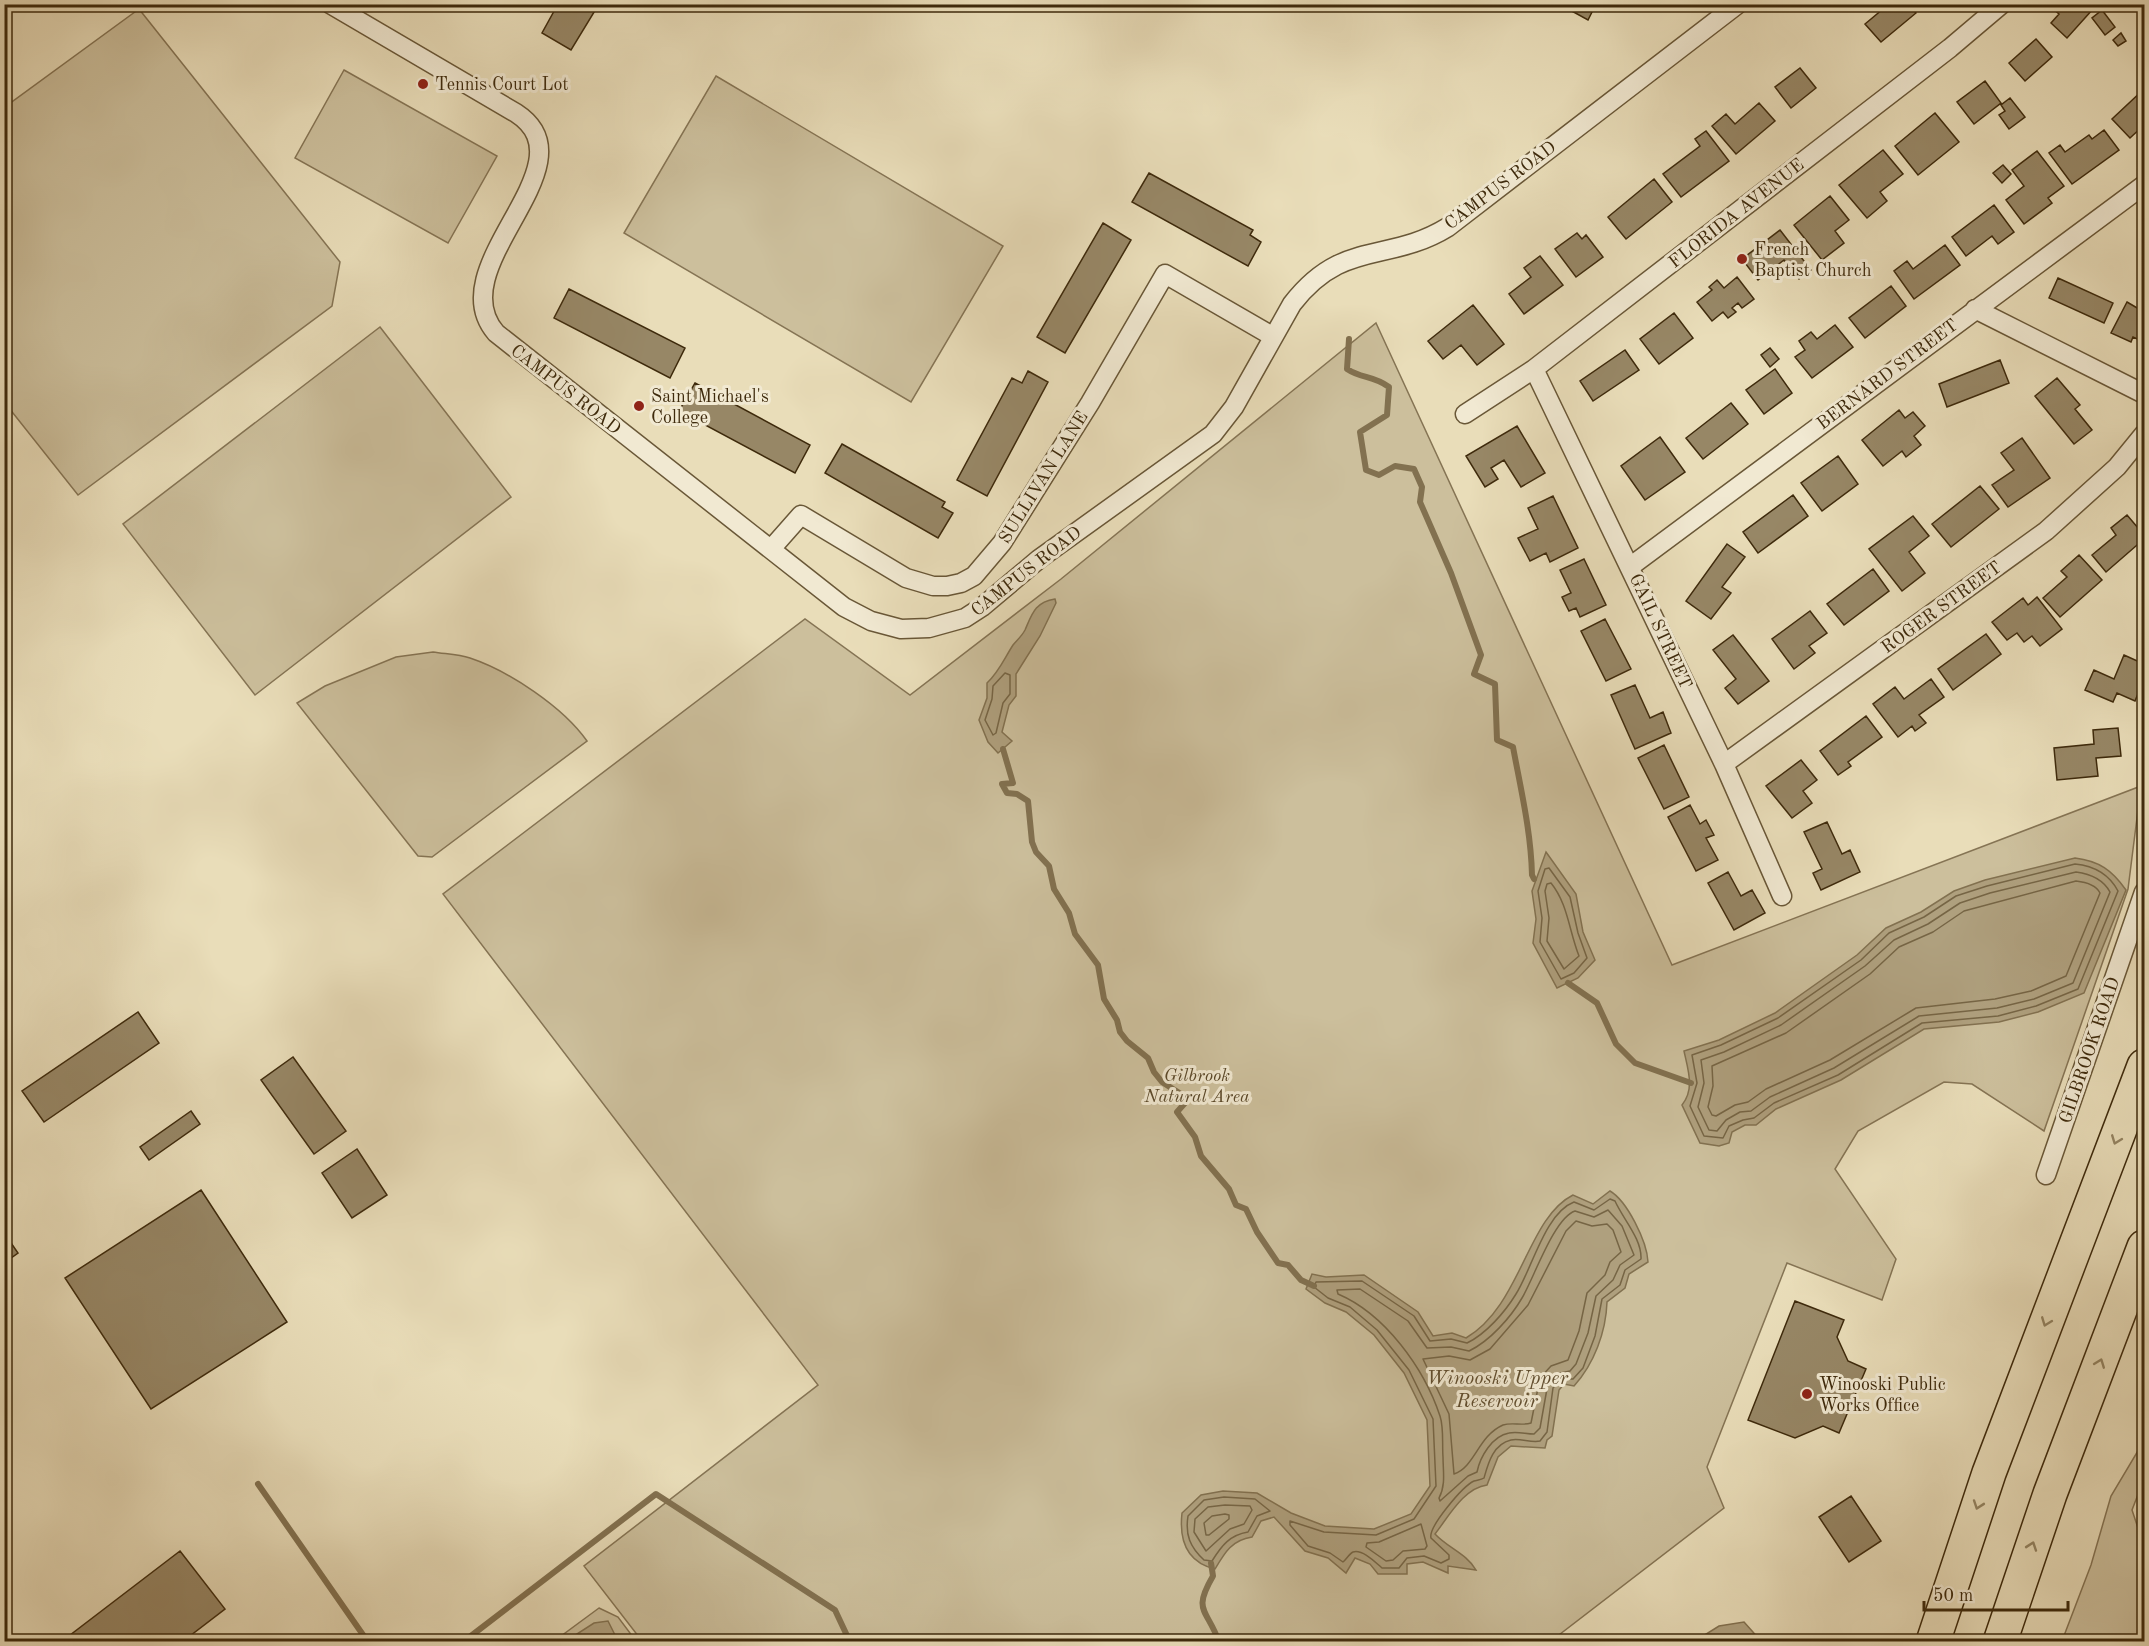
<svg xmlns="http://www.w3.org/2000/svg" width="2149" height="1646" font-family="'Old Standard TT',serif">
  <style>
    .green { fill: #ccbf9c; stroke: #857454; stroke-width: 1.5 }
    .water { fill: #afa07e; stroke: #827150; stroke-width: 1.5 }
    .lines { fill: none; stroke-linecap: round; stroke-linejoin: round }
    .shore { stroke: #766545; stroke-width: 1.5 }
    .stream { stroke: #827150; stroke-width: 6 }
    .building { fill: #978766; stroke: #3e2a0c; stroke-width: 1.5 }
    .minor-casing { stroke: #695737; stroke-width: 21 }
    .motorway-casing { stroke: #3e2a0c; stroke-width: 36 }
    .minor { stroke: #f1e9d2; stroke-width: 18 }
    .motorway { stroke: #e9ddb9; stroke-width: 33 }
    .oneway { stroke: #948462 }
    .poi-dot { fill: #8f2418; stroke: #f1e9d2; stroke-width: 2 }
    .labels { text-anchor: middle; stroke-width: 6; stroke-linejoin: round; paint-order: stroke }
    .poi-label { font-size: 18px; fill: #3e2a0c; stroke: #f1e9d2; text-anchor: start }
    .street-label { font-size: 18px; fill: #3e2a0c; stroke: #f1e9d2 }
    .park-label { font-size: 18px; font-style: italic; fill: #5a4829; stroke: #f1e9d2 }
    .water-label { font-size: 20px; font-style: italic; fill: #604d2e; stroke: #f1e9d2 }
  </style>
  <rect width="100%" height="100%" fill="#e9ddb9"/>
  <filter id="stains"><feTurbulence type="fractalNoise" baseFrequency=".00333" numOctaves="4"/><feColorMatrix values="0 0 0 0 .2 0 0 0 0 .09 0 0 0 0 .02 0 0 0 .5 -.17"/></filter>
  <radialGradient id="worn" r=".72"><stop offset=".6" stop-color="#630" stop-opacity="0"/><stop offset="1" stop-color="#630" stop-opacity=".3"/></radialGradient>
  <!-- green -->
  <path class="green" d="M139,9L340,262L332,306L78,495L5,403V107Z
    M344,70L497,156L448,243L295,158Z
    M716,76L1003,246L911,402L624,233Z
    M1376,323L1672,965L2141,786L2128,889L2044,1131L1972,1084L1944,1082L1858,1131L1835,1169L1896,1259L1882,1300L1787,1263L1707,1467L1724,1508L1551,1641H642L584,1566L818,1385L443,894L805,619L910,695L1061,579Z
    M380,327L511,497L255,695L123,524Z
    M433,652C445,654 458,654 470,658C509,671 563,707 587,741L432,857L418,856L297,703L325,686L396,657Z
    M2142,1444H2144V1479L2132,1510L2144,1546V1641H2062L2091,1565L2111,1496Z
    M599,1608L618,1617L636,1641L553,1642Z"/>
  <!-- water -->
  <path class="water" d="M1055,599L1056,603L1040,636L1016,674V696L1009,705L1002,732L1012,741L998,753L988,742L979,720L987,698V683C999,672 1004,659 1013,645C1017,640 1022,636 1025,630C1032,614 1035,602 1055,599Z
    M1546,852L1576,894L1583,932L1595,960L1578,978L1557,988L1533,943L1536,919L1532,891Z
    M2075,858C2099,861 2112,870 2126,890L2084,993L2038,1012L1999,1022L1924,1029L1841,1080L1776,1109L1756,1125H1745L1732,1132L1729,1143L1719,1146L1700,1143L1682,1105C1695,1089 1688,1070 1684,1051L1719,1040L1775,1013L1857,955L1886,928L1921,912L1954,891L1985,880Z
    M1610,1191C1627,1201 1647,1241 1648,1262L1629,1274L1625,1288L1607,1302C1606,1332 1594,1364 1574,1386L1564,1384L1559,1390L1552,1436L1547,1440L1545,1448L1511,1446L1498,1457L1487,1485C1464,1488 1449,1516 1435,1534C1448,1548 1467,1554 1476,1570L1448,1566V1573L1423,1562L1407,1564V1574H1378L1370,1564L1355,1558L1346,1573L1328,1558L1305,1551L1274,1517L1261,1521L1252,1537C1232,1540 1225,1552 1215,1569C1186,1562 1179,1540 1182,1513L1201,1495L1223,1491L1257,1493L1291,1513L1325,1526L1374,1529L1411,1514L1430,1486L1427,1420L1404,1373L1374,1335L1346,1312L1325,1303L1306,1289L1312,1274L1326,1277L1364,1275L1418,1312L1433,1336L1452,1333L1466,1338C1521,1306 1527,1218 1573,1195L1593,1204Z
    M608,1621L618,1641H566L594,1623Z
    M1744,1622L1761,1641H1695L1719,1626Z"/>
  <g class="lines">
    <!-- shore -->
    <path class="shore" d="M1005,673L1010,675V694L1003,703L996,733L993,735L985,720L992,699L993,686Z
      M2075,864C2095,866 2109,874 2118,891L2078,989L2036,1006L1998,1016L1922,1023L1838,1075L1774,1103L1754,1118L1743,1120L1729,1126L1723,1138L1704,1136L1690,1106L1697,1083L1692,1055L1721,1045L1778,1018L1861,960L1889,933L1924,917L1956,896L1987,886Z
      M1549,868L1570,897L1578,933L1587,958L1574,973L1561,979L1540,942L1542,918L1538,891L1545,869Z
      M2076,872C2091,874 2103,879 2110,892L2073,983L2034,999L1997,1008L1919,1016L1834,1068L1770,1097L1751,1111L1740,1112L1726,1120L1717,1131L1709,1130L1698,1107L1704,1083L1701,1060L1724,1052L1781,1025L1865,966L1894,940L1928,924L1960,903L1990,893Z
      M2076,881C2085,882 2096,885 2100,893L2066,976L2031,991L1995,999L1916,1008L1830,1060L1766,1089L1748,1102L1735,1105L1716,1116L1712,1115L1708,1107L1713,1086L1712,1066L1786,1033L1870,974L1899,947L1933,932L1964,911Z
      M1551,883C1568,904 1569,931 1579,956L1564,969L1547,941L1549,918L1545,891L1547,884Z
      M1610,1199L1615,1201C1623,1219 1642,1239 1641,1259L1625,1270L1620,1285L1602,1299L1595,1336L1583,1368L1573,1379H1561L1553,1388L1547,1432L1540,1441C1531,1443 1520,1438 1511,1440C1493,1444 1488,1464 1484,1478C1481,1480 1477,1480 1474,1481C1463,1486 1428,1527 1431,1538L1449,1555V1559L1441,1563L1424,1556L1407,1558L1399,1568H1382C1376,1563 1363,1549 1353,1552C1349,1554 1346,1560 1343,1562L1330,1553L1308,1546L1290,1525V1521L1324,1532L1376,1535L1414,1519L1436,1486L1433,1419L1409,1370L1377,1330L1350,1307L1328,1298L1314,1287L1316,1282L1362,1281L1414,1316L1430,1341L1451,1339L1467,1343C1486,1334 1505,1312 1516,1294C1532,1269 1545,1213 1574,1202L1594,1210Z
      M1608,1210L1622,1226L1634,1255L1620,1265L1613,1280L1596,1296L1588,1333L1576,1364L1570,1371L1556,1374L1548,1383L1540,1428L1534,1434C1526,1434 1517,1431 1509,1433C1492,1436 1480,1457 1477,1472L1468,1476L1440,1501L1439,1498C1446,1485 1443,1471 1443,1457C1442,1444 1444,1428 1440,1416C1424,1368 1385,1314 1338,1294L1337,1290L1360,1289L1408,1321L1427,1348L1451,1347L1469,1351C1490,1341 1511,1317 1522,1298C1534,1278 1554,1218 1575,1211L1594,1217Z
      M1576,1221L1592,1226L1607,1224L1613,1230L1621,1252L1610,1262L1605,1275L1587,1293L1579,1331L1568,1360L1551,1366L1540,1378L1531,1423C1522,1426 1512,1422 1503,1425C1478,1436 1475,1467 1454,1474L1449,1414L1423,1359L1449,1356L1470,1360L1490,1349L1528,1305L1566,1231Z
      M1224,1497L1255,1499L1270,1511L1257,1516L1248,1532C1230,1535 1222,1545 1212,1561L1204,1560C1190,1547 1185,1535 1188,1516L1204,1500Z
      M1225,1505L1250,1506L1252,1510L1244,1524L1230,1529L1206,1551L1194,1532L1195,1519L1208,1507Z
      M1225,1514L1229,1515V1519L1209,1535H1206L1204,1523L1212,1516Z
      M1421,1524L1427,1546L1425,1549L1403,1551L1393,1560L1386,1561L1366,1547L1367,1543L1379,1542Z"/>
    <!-- stream -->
    <path class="stream" d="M1349,339L1347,369C1362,379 1372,375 1389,387L1387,415L1360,432L1366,470L1379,475L1395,466L1414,469L1422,487L1420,502L1451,573L1481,655L1474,674L1495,684L1497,740L1513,747C1521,790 1531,832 1532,875L1534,879
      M1003,749L1013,783L1002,784L1007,793L1017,794L1028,801L1032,842L1036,852L1049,866L1054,889L1069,913L1075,934L1098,965L1104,999L1117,1020L1120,1032L1127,1041L1148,1058L1154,1072L1162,1082L1184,1096L1185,1103L1177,1112L1195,1137L1201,1156L1229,1189L1236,1205L1246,1209L1257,1232L1278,1263L1288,1265L1301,1280L1314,1286
      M1568,983L1597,1003L1616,1044L1635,1063L1691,1083
      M258,1484L368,1642
      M1211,1563L1213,1576C1192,1612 1207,1608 1219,1642
      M463,1642L656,1494L835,1610L850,1642"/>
  </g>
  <!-- building -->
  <path class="building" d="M558,4H599L571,50L542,33Z
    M1559,4H1596L1588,20Z
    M1889,4H1909L1916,13L1881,42L1865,24Z
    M2055,4H2088L2093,9L2067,38L2051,23L2059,14L2052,8Z
    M2102,10L2115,27L2105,35L2092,18Z
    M2121,33L2126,41L2118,46L2113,40Z
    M2036,39L2052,57L2025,81L2009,63Z
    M1800,68L1816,88L1791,108L1775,87Z
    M1985,81L2001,103L1974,124L1957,102Z
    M2144,89V125L2130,138L2112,119Z
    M2010,98L2025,117L2009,129L1999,115L2005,111L2001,105Z
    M1759,103L1775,121L1736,154L1712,126L1726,114L1735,124Z
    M1935,113L1959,142L1918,175L1895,146Z
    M2104,130L2119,150L2072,184L2049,153L2060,145L2065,152L2089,135L2092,139Z
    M1706,131L1729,161L1681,197L1663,174L1700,146L1695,139Z
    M1883,150L1903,174L1880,192L1887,201L1867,218L1839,185Z
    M2037,151L2064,186L2048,198L2052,203L2024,224L2006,200L2024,186L2012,170Z
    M2003,165L2011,174L2002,183L1993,173Z
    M1149,173L1253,230L1250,235L1261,242L1248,266L1132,202Z
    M1654,179L1672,202L1626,239L1608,217Z
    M1830,196L1849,220L1835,231L1844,243L1822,260L1794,225Z
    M1994,205L2014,232L1998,244L1992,236L1966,256L1952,237Z
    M1103,223L1131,240L1065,353L1037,337Z
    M1780,230L1811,270L1799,279L1784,260L1758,280L1742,259Z
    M1577,233L1582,239L1586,235L1603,257L1576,277L1555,249Z
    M1945,245L1960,265L1914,299L1894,271L1907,261L1913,269Z
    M1540,256L1563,285L1524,314L1509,294L1531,277L1524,268Z
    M1737,277L1754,299L1742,308L1738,303L1732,308L1736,312L1728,318L1723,312L1712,321L1697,302L1712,290L1709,287L1717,280L1724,288Z
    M2058,278L2113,303L2104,323L2049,298Z
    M1891,286L1906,306L1865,338L1849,318Z
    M569,289L685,348L670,378L554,318Z
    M2127,302L2144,312V342L2133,337L2131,342L2111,333Z
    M1473,305L1504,344L1477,365L1461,345L1443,359L1428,341Z
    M1674,313L1693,338L1659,364L1640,339Z
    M1835,325L1853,347L1812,378L1795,357L1805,350L1799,341L1811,332L1817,339Z
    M1770,348L1779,359L1770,367L1761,355Z
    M1625,350L1639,370L1593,401L1580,381Z
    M2000,360L2009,383L1947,407L1939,384Z
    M1775,369L1792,393L1764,414L1746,390Z
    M1028,371L1048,382L987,496L957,480L1012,378L1022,383Z
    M2057,378L2080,405L2075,409L2092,430L2074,444L2035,396Z
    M695,383L810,445L795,473L679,411Z
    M1731,403L1748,424L1703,459L1686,438Z
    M1899,410L1905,418L1913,412L1925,426L1914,436L1921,445L1906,457L1902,451L1883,466L1862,440Z
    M1517,426L1545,473L1521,487L1504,460L1491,468L1498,479L1485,487L1466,456Z
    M1660,437L1685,472L1645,500L1621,466Z
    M2022,438L2050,478L2008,507L1992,485L2014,470L2001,453Z
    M842,444L945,502L942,507L953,513L938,538L825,473Z
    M1838,456L1858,484L1822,511L1801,483Z
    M1980,486L1999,509L1951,547L1932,524Z
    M1793,495L1808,516L1758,553L1743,532Z
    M1553,496L1578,548L1550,562L1546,553L1530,561L1518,538L1538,529L1528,508Z
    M2127,515L2144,535V539L2106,572L2092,555L2116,535L2111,528Z
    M1913,516L1929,536L1909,552L1925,573L1902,591L1869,549Z
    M1727,544L1745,557L1722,587L1731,593L1711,619L1686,601Z
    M2079,555L2102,580L2060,617L2043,598L2067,577L2061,571Z
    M1584,559L1606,605L1580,617L1576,608L1569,611L1562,597L1571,593L1560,570Z
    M1873,569L1889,591L1844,625L1827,604Z
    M2037,597L2062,629L2040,646L2032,636L2024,642L2017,633L2007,640L1992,622L2023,598L2028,605Z
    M1810,611L1827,633L1809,646L1815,653L1794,669L1772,639Z
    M1605,619L1631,669L1606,681L1581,631Z
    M1986,634L2001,654L1953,690L1938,669Z
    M1733,635L1769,681L1738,704L1725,688L1736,679L1713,650Z
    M2124,655L2144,664V679L2135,701L2117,693L2113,702L2085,690L2094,670L2114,679Z
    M1931,679L1944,697L1919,715L1926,723L1915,731L1912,726L1898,737L1873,704L1895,687L1904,699Z
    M1635,685L1650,718L1663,712L1671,733L1635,749L1611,695Z
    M1866,716L1882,737L1848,762L1851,766L1838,775L1820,751Z
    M2118,728L2121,756L2096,758L2098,776L2057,780L2054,748L2094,744L2093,730Z
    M1664,745L1689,797L1664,809L1638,758Z
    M1801,760L1817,780L1803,791L1812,803L1792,818L1766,786Z
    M1690,805L1700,824L1706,820L1714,835L1706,838L1718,860L1696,871L1668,817Z
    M1827,822L1842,854L1850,850L1860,872L1821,890L1813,873L1822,869L1804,832Z
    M1728,872L1741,896L1752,890L1765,913L1734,930L1708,883Z
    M138,1012L159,1043L44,1122L22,1091Z
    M293,1057L346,1131L314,1154L261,1080Z
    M191,1111L200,1124L149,1160L140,1147Z
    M357,1149L387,1195L352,1218L322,1173Z
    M201,1190L287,1322L151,1409L65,1278Z
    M9,1240L18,1253L4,1263V1243Z
    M1795,1301L1844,1320L1837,1337L1848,1361L1866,1369L1839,1433L1823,1426L1795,1438L1748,1420Z
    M1851,1496L1881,1541L1849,1562L1819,1517Z
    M180,1551L225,1609L182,1642H61Z"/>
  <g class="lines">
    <defs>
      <path id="minor" d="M330,4L516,113C596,165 438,266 496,333L844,607L871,621L901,629L929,628L965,618L982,607L1039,559L1213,434L1234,407L1292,304C1343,238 1388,264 1448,227L1738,4
        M1975,309L2144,394
        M1534,369L1724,764L1782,896
        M1465,414L1534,369L1950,48L2002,4
        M771,549L801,515L906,578L933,586H947L961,583L974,576L1002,543L1090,403L1165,274L1272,336
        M1631,566L2144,185
        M1724,764L2046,531L2117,467L2144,434
        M2046,1175L2144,892"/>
      <path id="motorway" d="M1933,1642L1989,1473L2144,1066
        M2000,1642L2050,1494L2144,1247"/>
    </defs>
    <!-- minor casing -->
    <use href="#minor" class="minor-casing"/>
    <!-- motorway casing -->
    <use href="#motorway" class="motorway-casing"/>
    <!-- minor -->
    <use href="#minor" class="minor"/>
    <!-- motorway -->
    <use href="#motorway" class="motorway"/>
  </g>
  <!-- one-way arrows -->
  <defs><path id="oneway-chevron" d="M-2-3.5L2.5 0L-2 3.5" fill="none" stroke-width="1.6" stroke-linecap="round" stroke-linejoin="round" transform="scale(1.5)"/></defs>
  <g class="oneway">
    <use href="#oneway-chevron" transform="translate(2116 1140) rotate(111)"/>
    <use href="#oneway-chevron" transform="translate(2046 1322) rotate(111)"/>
    <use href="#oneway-chevron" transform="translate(2100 1363) rotate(-69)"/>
    <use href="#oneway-chevron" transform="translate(1978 1505) rotate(109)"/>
    <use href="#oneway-chevron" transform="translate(2032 1546) rotate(-71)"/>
  </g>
  <!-- markers -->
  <g class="poi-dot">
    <circle cx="423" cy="84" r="6"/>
    <circle cx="1742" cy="259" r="6"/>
    <circle cx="639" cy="406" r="6"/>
    <circle cx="1807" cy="1394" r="6"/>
  </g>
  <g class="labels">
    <!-- poi labels -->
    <g class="poi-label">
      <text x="435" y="90">Tennis Court Lot</text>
      <text x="1754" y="255">French<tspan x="1754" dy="21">Baptist Church</tspan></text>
      <text x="651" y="402">Saint Michael's<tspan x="651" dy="21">College</tspan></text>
      <text x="1819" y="1390">Winooski Public<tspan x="1819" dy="21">Works Office</tspan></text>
    </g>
    <!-- street labels -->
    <g class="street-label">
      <text transform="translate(1500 185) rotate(-37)" y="6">CAMPUS ROAD</text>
      <text transform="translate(1736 213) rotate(-38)" y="6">FLORIDA AVENUE</text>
      <text transform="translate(1887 374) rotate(-37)" y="6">BERNARD STREET</text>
      <text transform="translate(566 389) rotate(38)" y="6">CAMPUS ROAD</text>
      <text transform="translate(1043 477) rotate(-58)" y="6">SULLIVAN LANE</text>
      <text transform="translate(1026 571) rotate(-38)" y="6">CAMPUS ROAD</text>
      <text transform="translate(1941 607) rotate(-36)" y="6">ROGER STREET</text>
      <text transform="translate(1661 631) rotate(65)" y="6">GAIL STREET</text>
      <text transform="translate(2089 1050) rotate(-71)" y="6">GILBROOK ROAD</text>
    </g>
    <!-- park labels -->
    <g class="park-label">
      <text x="1197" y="1081">Gilbrook<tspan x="1197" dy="21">Natural Area</tspan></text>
    </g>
    <!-- water labels -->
    <g class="water-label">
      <text x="1497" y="1384">Winooski Upper<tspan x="1497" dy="23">Reservoir</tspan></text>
    </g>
  </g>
  <!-- margin -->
  <rect width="2149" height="1646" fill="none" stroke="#e9ddb9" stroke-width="24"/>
  <rect x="6" y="6" width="2137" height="1634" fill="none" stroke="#3e2a0c" stroke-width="3"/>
  <rect x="12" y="12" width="2125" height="1622" fill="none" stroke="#3e2a0c" stroke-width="1.5"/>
  <!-- scale -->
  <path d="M1924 1601v9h144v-9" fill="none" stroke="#3e2a0c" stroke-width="3"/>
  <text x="1933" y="1601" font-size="18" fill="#3e2a0c" stroke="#f1e9d2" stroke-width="4.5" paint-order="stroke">50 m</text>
  <rect width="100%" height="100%" filter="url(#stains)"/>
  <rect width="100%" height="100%" fill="url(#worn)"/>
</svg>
